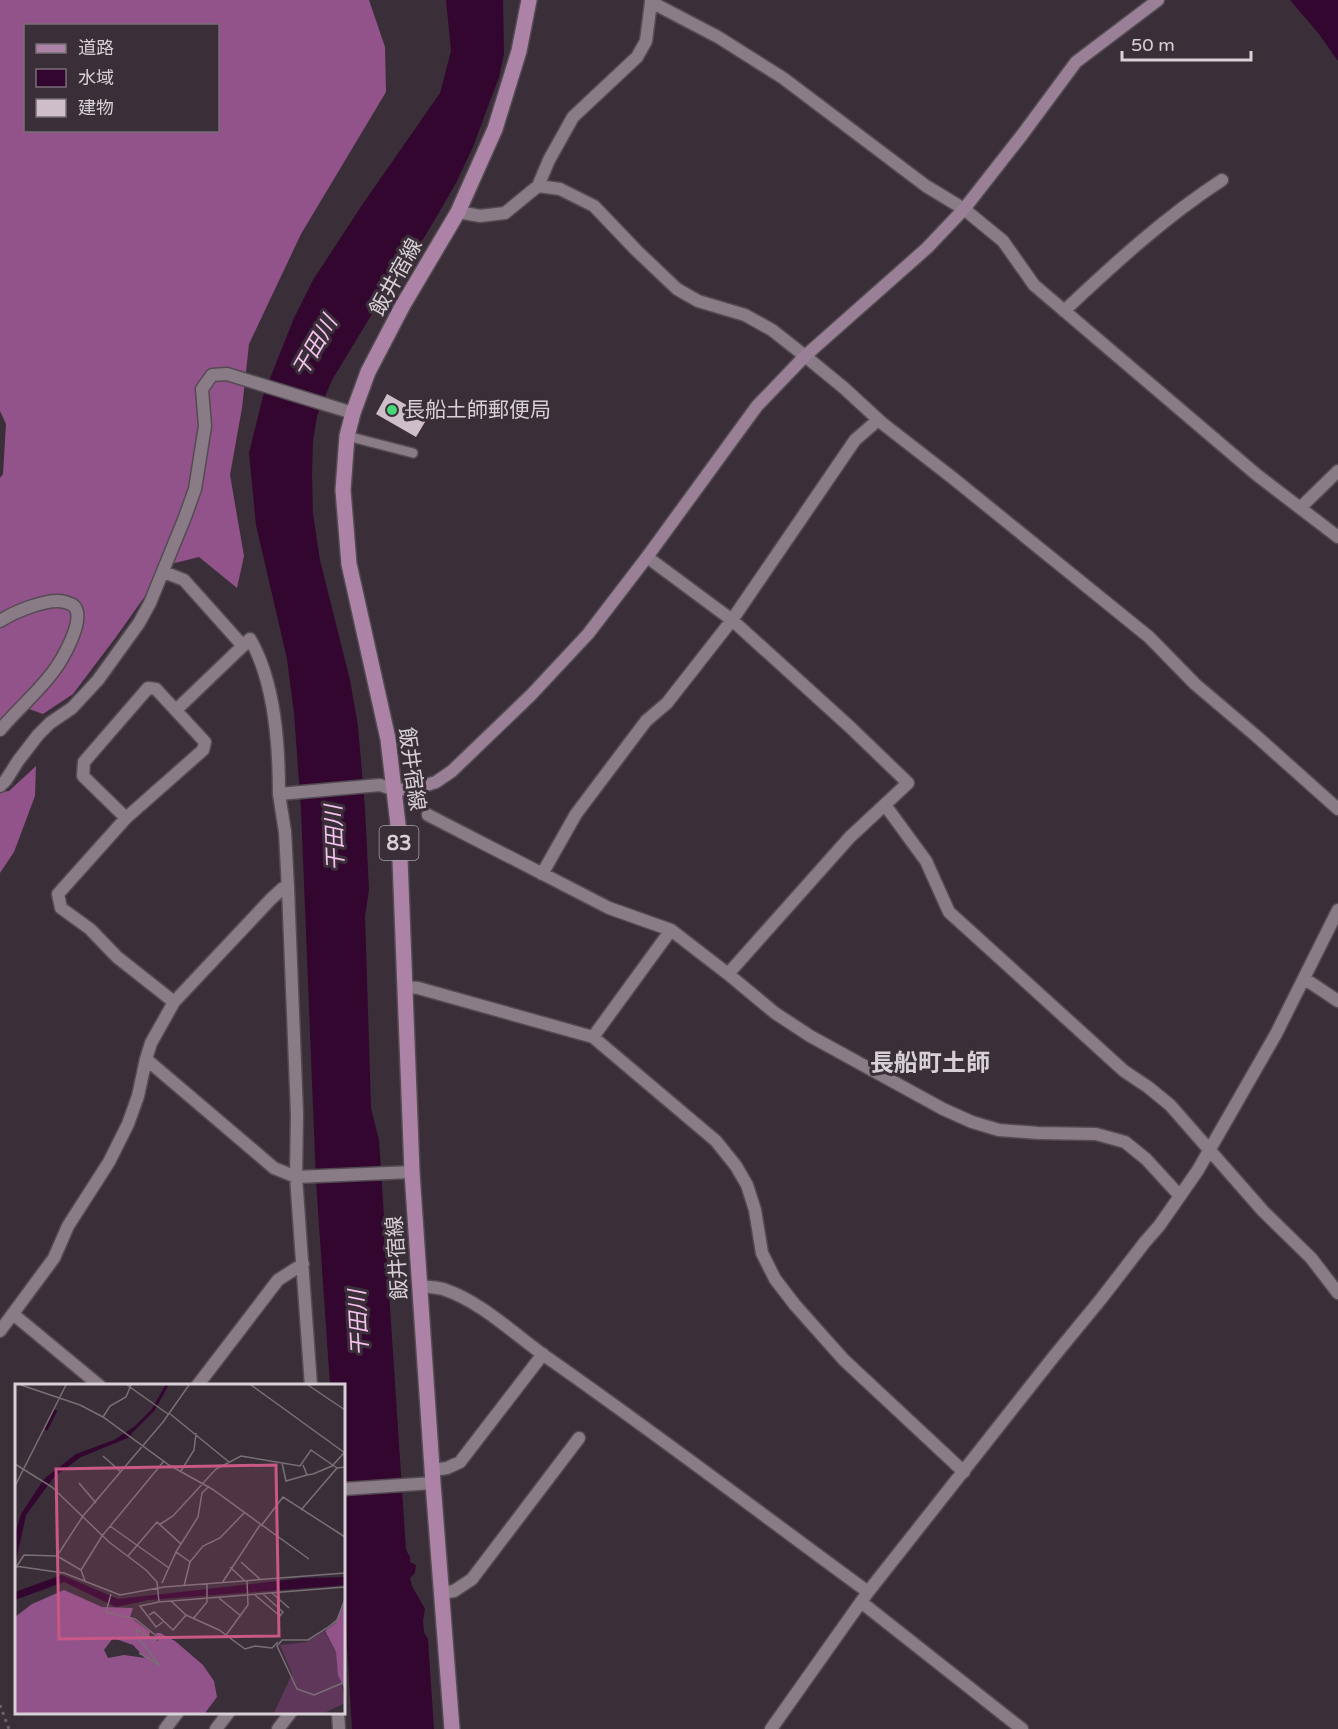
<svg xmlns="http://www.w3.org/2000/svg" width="1338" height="1729" font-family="'Varela Round','Noto Sans JP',sans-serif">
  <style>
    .forest { fill: #91538a; fill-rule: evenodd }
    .water { fill: #33062f }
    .building { fill: #cdbeca }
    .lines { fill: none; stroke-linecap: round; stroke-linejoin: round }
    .lane-casing { stroke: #544b52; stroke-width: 12 }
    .street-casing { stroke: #544b52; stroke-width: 15 }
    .secondary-casing { stroke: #544b52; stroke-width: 15 }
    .primary-casing { stroke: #544b52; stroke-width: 18 }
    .path { stroke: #6c626a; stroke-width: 3; stroke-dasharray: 3 4.5; stroke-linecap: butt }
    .lane { stroke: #897c87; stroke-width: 9 }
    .street { stroke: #897c87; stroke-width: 12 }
    .secondary { stroke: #9a8097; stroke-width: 12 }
    .primary { stroke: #ac83a7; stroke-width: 15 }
    .poi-dot { fill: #46d779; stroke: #3a2f38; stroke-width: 2 }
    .labels { text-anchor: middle; stroke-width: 6; stroke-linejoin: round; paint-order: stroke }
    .shield { fill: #3a2f38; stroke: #a8a0a7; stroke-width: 1.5 }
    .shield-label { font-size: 20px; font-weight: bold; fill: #d7d0d6 }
    .street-label { font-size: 21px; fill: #d7d0d6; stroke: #3a2f38 }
    .poi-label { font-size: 21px; fill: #d7d0d6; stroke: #3a2f38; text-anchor: start }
    .water-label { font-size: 22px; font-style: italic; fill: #f6c1ef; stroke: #3a2f38 }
    .quarter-label { font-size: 24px; font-weight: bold; fill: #d7d0d6; stroke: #3a2f38 }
    .inset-river { fill: none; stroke: #33062f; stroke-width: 3 }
    .inset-road { fill: none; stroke: #796f77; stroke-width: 1.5 }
    .view { fill: #c95886; fill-opacity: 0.15; stroke: #c95886; stroke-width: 3 }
    .inset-edge { fill: none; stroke: #d7d0d6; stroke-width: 3 }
  </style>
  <rect width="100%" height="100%" fill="#3a2f38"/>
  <!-- forest -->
  <path class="forest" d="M0,0H369L385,47L386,92L301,234L249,344L242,408L230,475L244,556L237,588L199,557L167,565L116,637L73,694L43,714L15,704L0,723V478L3,474L6,424L0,411ZM26,26H218V130H26Z
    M36,766L35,796L14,852L0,873V792L9,791Z"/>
  <!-- water -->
  <path class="water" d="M446,0H503L504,54L499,77L473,147L456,183L437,216L401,276L378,304L332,380L317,416L313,441L312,475L313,514L320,560L350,680L358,726L365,808L369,890L365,916L371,1108L379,1140L406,1550L410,1557V1562L416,1565L415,1573L410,1578L412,1586L425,1609L423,1621L424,1632L428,1639L434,1729H352L344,1596V1386L330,1385L316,1181L301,809L294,713L287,659L256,525L249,453L263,396L294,318L313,280L362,205L440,93L451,51Z
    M1290,0H1338V61L1319,34Z"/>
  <!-- building -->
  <path class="building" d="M387,394L428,417L416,437L376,414Z"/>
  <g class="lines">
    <defs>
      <path id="lane" d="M347,436L413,453"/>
      <path id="street" d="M651,0V2L718,37L783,78L926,186L964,209L1003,241L1034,285L1257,475L1338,537
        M538,186L560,189L594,206L637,251L677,289L698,301L745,315L772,330L805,356L844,388L882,423L954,479L1149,637L1195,684L1255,735L1338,809
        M458,212L480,216L505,213L538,186L549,160L573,117L637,57L646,41L651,2
        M1064,311C1114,264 1165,217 1222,180
        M1300,508L1338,471
        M647,557L732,620L851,728L908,783L850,837L728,974L671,930
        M164,572L184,580L243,646
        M0,621C14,612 49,597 65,602C70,604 74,604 76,609C83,624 62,660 53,672C37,693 17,710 0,730
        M176,710L250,639C275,682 279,744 279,794
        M0,786L6,780L18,761L38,735L50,723L72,708L98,680L139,623L150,603L185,517L195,489L205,426L202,389L212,375L227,374L353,413
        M885,805L926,861L949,912L1124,1071L1148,1087L1170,1105L1263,1211L1311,1258L1338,1293
        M126,818L83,776L84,762L148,688L156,689L205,742L203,750L126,818L58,894L61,908L90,929L117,957L174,1002
        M542,874L576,814L646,721L667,703L732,620L855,440L878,420
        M728,974L775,1013L810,1036L943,1109L972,1122L999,1130L1038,1133L1096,1134L1125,1142L1146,1159L1180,1196
        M1305,979L1338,1001
        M404,987L418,988L593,1037L671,930L609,908L428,815
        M593,1037L716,1141L736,1166L747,1185L755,1210L762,1253L775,1279L795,1305L844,1360L964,1472
        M146,1059L274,1168L296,1177L412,1172
        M420,1286C428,1287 435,1287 443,1289C480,1301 513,1333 545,1356C654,1432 760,1513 868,1592
        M13,1314L100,1386
        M0,1331L54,1258L68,1226L109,1162L128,1124L138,1096L146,1059L151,1043L174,1002L271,899L283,888H288
        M197,1386L278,1280L303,1264
        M311,1386L296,1177L297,1114L288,888L285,832L279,794L380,785L395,790
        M433,1470L447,1468L460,1462L543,1354
        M344,1489L433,1483
        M441,1593L454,1591L472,1579L579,1438
        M861,1602L1022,1729
        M338,1712L339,1729
        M165,1729L178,1712
        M216,1729L229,1712
        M278,1729L291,1712
        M771,1729L868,1592L1055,1355L1101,1299L1145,1242L1159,1226L1180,1196L1198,1170L1276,1034L1338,910"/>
      <path id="secondary" d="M395,790L414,789L436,782L452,771L531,695L588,634L647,557L757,406L805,356L927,248L964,209L1022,135L1076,62L1158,0"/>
      <path id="primary" d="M452,1729L433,1483L412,1172L399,833L388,739L349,564L343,490L347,436L353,413L368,372L403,305L458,212L495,129L519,51L529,0"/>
    </defs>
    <!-- lane casing -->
    <use href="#lane" class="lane-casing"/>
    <!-- street casing -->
    <use href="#street" class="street-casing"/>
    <!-- secondary casing -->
    <use href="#secondary" class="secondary-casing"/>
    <!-- primary casing -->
    <use href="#primary" class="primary-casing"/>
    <!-- path -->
    <path class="path" d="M0,1705L9,1729"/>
    <!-- lane -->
    <use href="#lane" class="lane"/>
    <!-- street -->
    <use href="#street" class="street"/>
    <!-- secondary -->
    <use href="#secondary" class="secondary"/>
    <!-- primary -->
    <use href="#primary" class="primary"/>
  </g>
  <!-- markers -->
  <circle class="poi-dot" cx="392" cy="410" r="6"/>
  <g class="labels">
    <!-- shield labels -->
    <rect class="shield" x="379.5" y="826" width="39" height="34" rx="4.5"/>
    <g class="shield-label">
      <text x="399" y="850">83</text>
    </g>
    <!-- street labels -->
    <g class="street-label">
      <text transform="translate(396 277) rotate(-61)" y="7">飯井宿線</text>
      <text transform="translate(412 769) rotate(82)" y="7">飯井宿線</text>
      <text transform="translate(397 1258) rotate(-94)" y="7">飯井宿線</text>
    </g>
    <!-- poi labels -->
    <g class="poi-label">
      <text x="404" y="417">長船土師郵便局</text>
    </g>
    <!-- water labels -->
    <g class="water-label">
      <text transform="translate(314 346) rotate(-60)" y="8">干田川</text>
      <text transform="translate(334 838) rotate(-92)" y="8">干田川</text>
      <text transform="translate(358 1323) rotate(-93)" y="8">干田川</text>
    </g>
    <!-- quarter labels -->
    <g class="quarter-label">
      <text x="930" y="1071">長船町土師</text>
    </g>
  </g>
  <!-- overview -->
  <g transform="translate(15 1384)">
    <rect width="330" height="330" fill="#3a2f38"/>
    <path d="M309,247L321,268L330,319L309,329H259L277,290L265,261L292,258Z" fill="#5f375b"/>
    <path d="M49,206L87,223L118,224L115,233L135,248L134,252L143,257L141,249H145L160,257L188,281L199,297L202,313L190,329H0V233L17,220ZM98,254L118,261L130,274L109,271L93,274L89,266ZM330,218L329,281L330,306L323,291L321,268L310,247L321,238Z" fill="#91538a" fill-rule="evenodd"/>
    <path d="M120,42L115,53L66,73L39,93L11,131L0,181V150L6,130L29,95L61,70L99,56ZM47,191L103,215L289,194L330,193V201L134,216L101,223L49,198L0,216V208Z" fill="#33062f"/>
    <path class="inset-river" d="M31,46L41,26M117,47L138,26L152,1"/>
    <path class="inset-road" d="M6,1L65,21L88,33L154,81L197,105L294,175M112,1L153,30M236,1L330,69M293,1L330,26M154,29L214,78M88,33L95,22L111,13L116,1M88,72L106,88M267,79L271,97L292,91M0,80L37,103L94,158L131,186L142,198L144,218L330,203M288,81L292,91L298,90L317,82L329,69M166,87L179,66L181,49M64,99L81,119M0,102L51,1M286,126L322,84L330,83M144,141L158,132L201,85L226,72L285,82L296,66L322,84M95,142L154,184M246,142L268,113L330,153M166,160L183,133L187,109L194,102M42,172L66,186L70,197M113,172L142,138L166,160L161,168M175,178L188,162L205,154L229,129M226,178L246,196M0,182L49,189L105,211L149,203L330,189M215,183L230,197M0,185L9,171L42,172L68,132L148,38L174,1M66,186L87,152L149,77M147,199L161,168L175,178L169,202M207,199L245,141M257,209L274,224M96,210L91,228L120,235L144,254L140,256L121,245L123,254L145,281L124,269M240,211L265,232L268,228L248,210M204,214L226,232M330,215L322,236L312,244L293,256H267L262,262L282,305L299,311L330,298M156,217L171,231L204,246L230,265L240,262L257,264L263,258M144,218L125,222L141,243L148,238M134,231L139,228L158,246L171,231M178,235L192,218V200M211,251L233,221L232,197"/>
    <path class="view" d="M261,81L264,252L44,255L41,85Z"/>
    <rect width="330" height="330" class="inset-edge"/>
  </g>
  <!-- legend -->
  <rect x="24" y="24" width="195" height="108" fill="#3a2f38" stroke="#796f77" stroke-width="1.5"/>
  <rect x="36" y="44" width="30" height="9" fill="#ac83a7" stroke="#796f77" stroke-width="1.5"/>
  <text x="78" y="54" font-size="18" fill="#d7d0d6">道路</text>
  <rect x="36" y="69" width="30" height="18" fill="#33062f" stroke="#796f77" stroke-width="1.5"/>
  <text x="78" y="84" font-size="18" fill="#d7d0d6">水域</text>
  <rect x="36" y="99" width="30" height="18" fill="#cdbeca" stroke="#796f77" stroke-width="1.5"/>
  <text x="78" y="114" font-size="18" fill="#d7d0d6">建物</text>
  <!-- scale -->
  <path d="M1122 51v9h129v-9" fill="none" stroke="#d7d0d6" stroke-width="3"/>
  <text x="1131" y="51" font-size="18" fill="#d7d0d6" stroke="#3a2f38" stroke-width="4.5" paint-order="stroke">50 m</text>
</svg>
